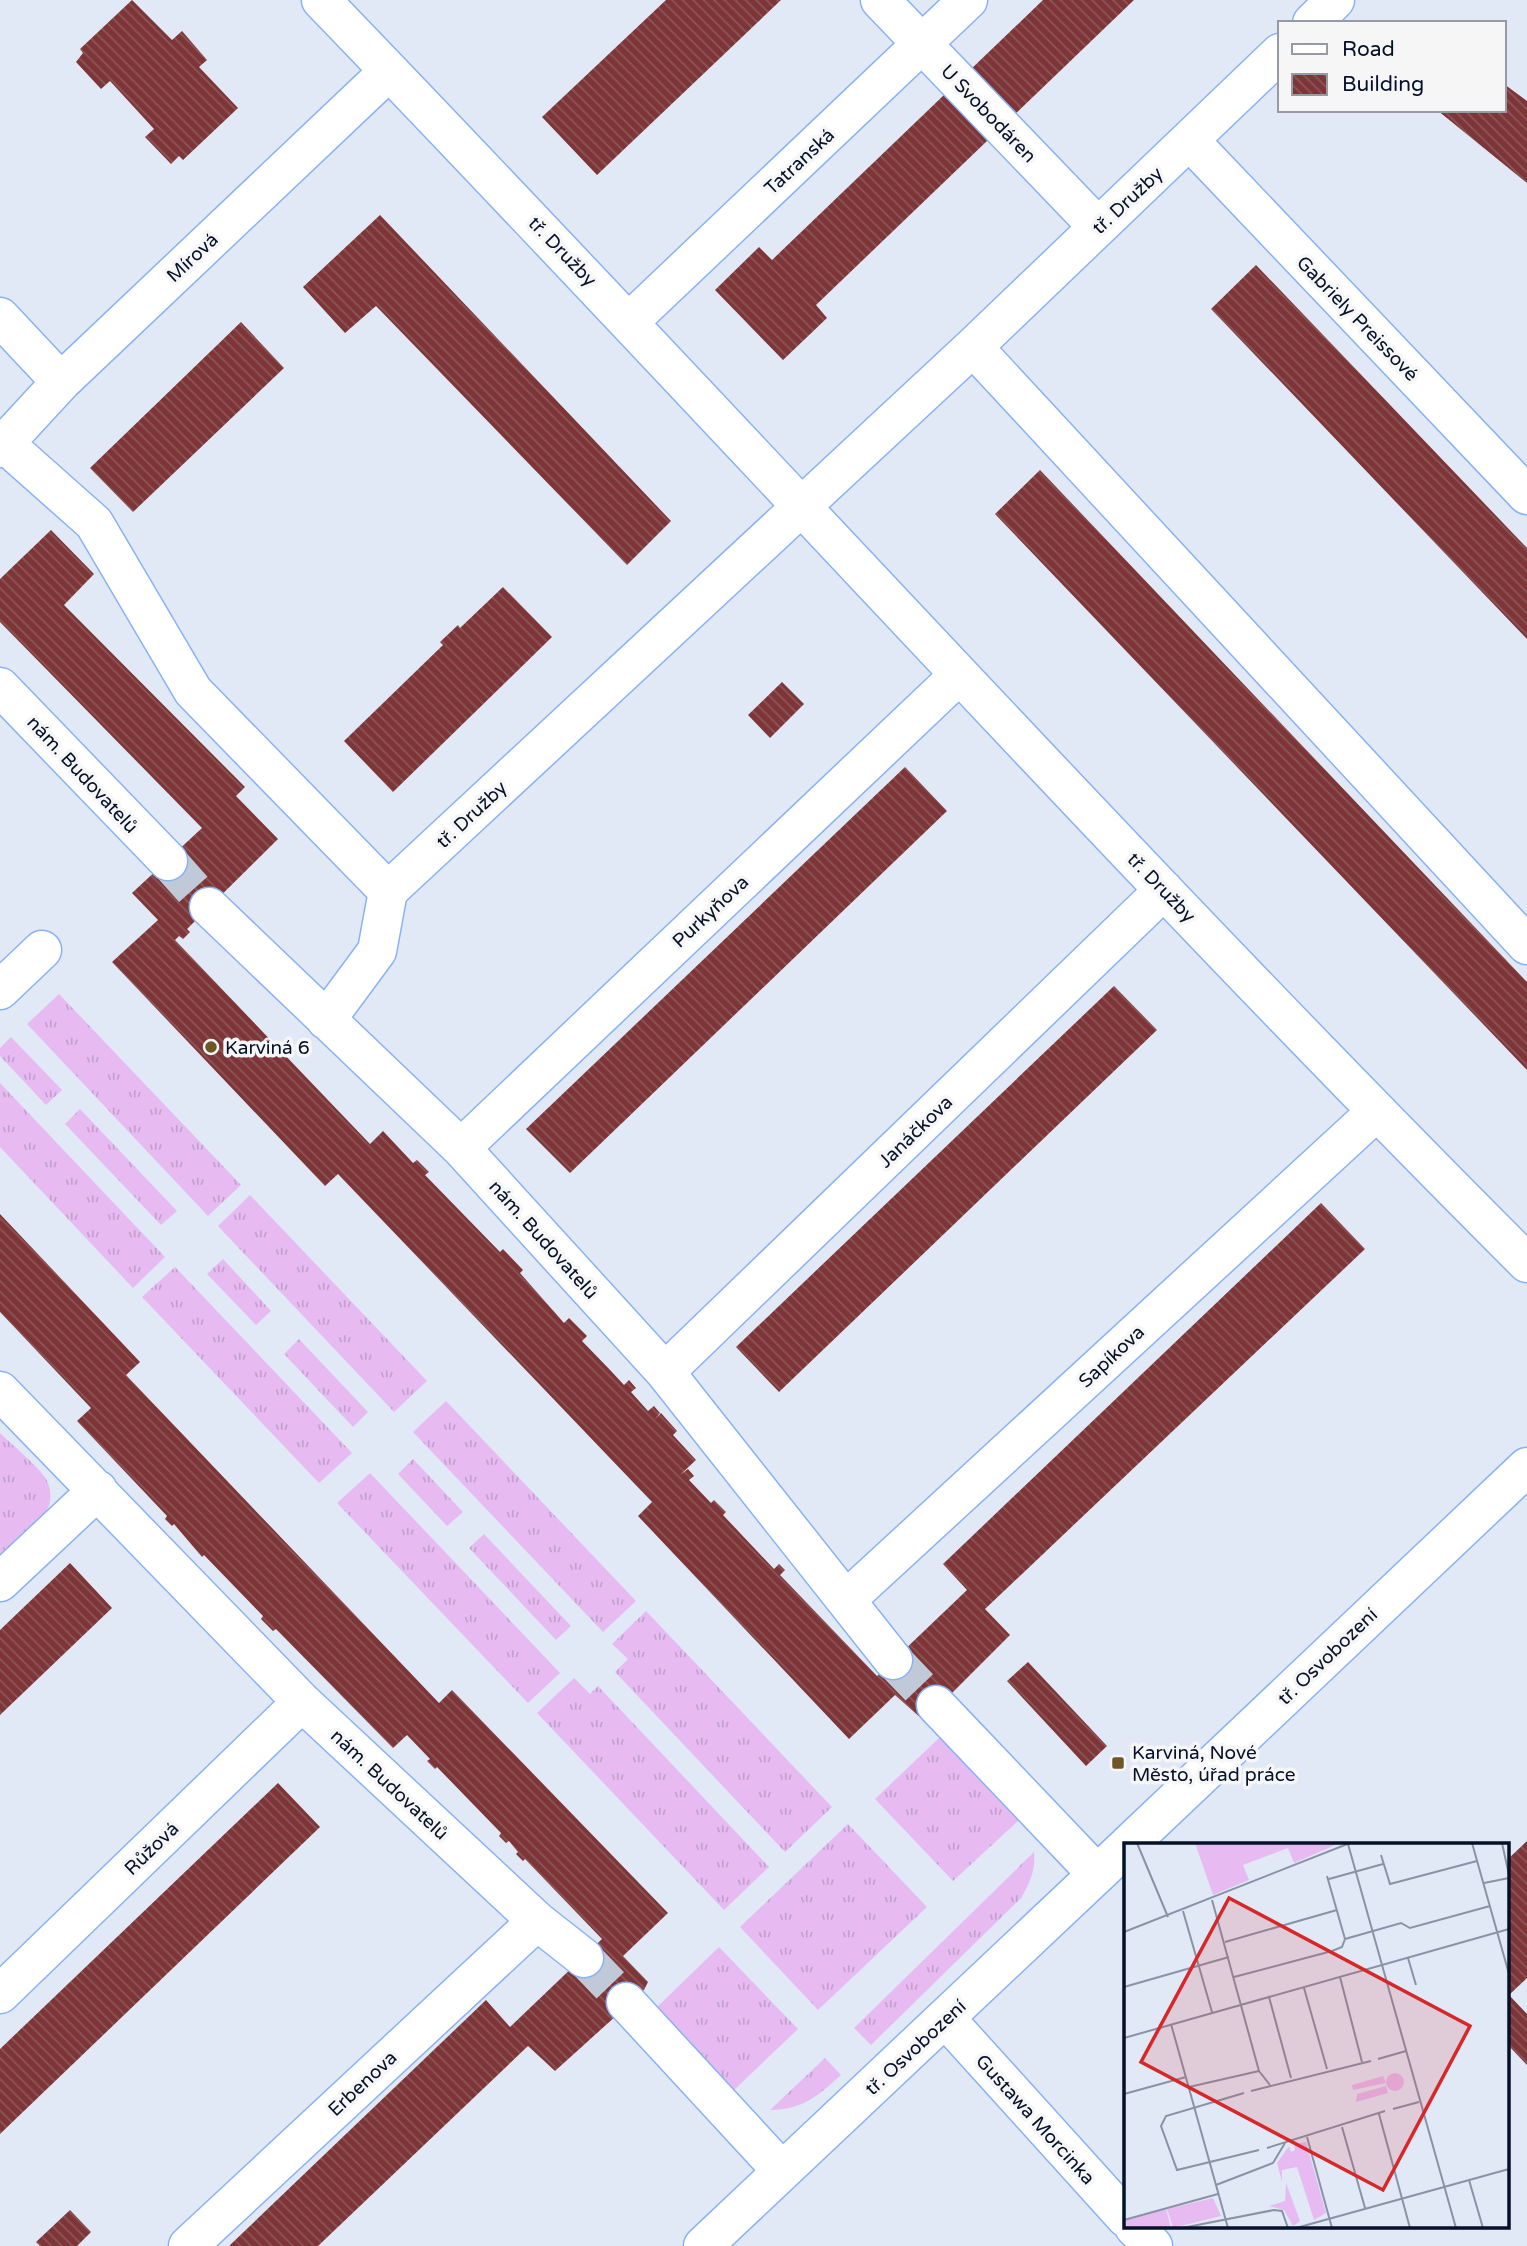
<svg xmlns="http://www.w3.org/2000/svg" width="1527" height="2246" font-family="'Varela Round',sans-serif">
  <style>
    .grass { fill: url(#grass-tufts) }
    .building { fill: url(#building-back-hatch) }
    .lines { fill: none; stroke-linecap: round; stroke-linejoin: round }
    .street-tunnel { stroke: #c0c9d8; stroke-width: 38; stroke-dasharray: 38 19; stroke-linecap: butt }
    .street-casing { stroke: #89b2f5; stroke-width: 41 }
    .secondary-casing { stroke: #89b2f5; stroke-width: 41 }
    .street { stroke: #fff; stroke-width: 38 }
    .secondary { stroke: #fff; stroke-width: 38 }
    .poi-dot { fill: #6f5627; stroke: #f6f6f6; stroke-width: 2.5 }
    .labels { text-anchor: middle; stroke-width: 7; stroke-linejoin: round; paint-order: stroke }
    .street-label { font-size: 19px; fill: #041129; stroke: #f6f6f6 }
    .poi-label { font-size: 19px; fill: #041129; stroke: #f6f6f6; text-anchor: start }
    .inset-road { fill: none; stroke: #8993a5; stroke-width: 2 }
    .view { fill: #d62828; fill-opacity: 0.15; stroke: #d62828; stroke-width: 3.5 }
    .inset-edge { fill: none; stroke: #041129; stroke-width: 3.5 }
  </style>
  <defs>
    <pattern id="grass-tufts" width="24" height="20" patternUnits="userSpaceOnUse" patternTransform="scale(1.75)"><rect width="24" height="20" fill="#e7bbf1"/><path d="M3 7l-1-3M5 7V3M7 7l1-3M15 17l-1-3M17 17v-4M19 17l1-3" fill="none" stroke="#c4a0cf"/></pattern>
    <pattern id="building-back-hatch" width="6" height="6" patternUnits="userSpaceOnUse" patternTransform="scale(1.75)"><rect width="6" height="6" fill="#7e3537"/><path d="M-1 5l2 2M0 0l6 6M5-1l2 2" fill="none" stroke="#8c5659"/></pattern>
  </defs>
  <rect width="100%" height="100%" fill="#e1e9f7"/>
  <!-- grass -->
  <path class="grass" d="M59,994L241,1185L208,1216L27,1024Z
    M11,1037L62,1090L46,1105L0,1056V1048Z
    M0,1083L165,1257L133,1288L0,1147Z
    M80,1109L177,1211L161,1225L65,1124Z
    M250,1195L427,1381L394,1412L218,1226Z
    M223,1259L271,1311L256,1325L207,1274Z
    M175,1267L352,1453L319,1483L142,1297Z
    M299,1339L368,1412L353,1427L284,1354Z
    M446,1401L636,1601L603,1632L413,1432Z
    M0,1433C12,1445 39,1466 47,1481C63,1514 20,1541 0,1560Z
    M413,1459L463,1512L447,1526L398,1474Z
    M370,1473L560,1673L528,1703L337,1503Z
    M484,1534L571,1626L556,1640L469,1548Z
    M646,1611L832,1807L785,1852L615,1672L628,1659L612,1644Z
    M574,1678L590,1694L598,1686L769,1867L724,1910L537,1713Z
    M940,1737L1019,1820L953,1881L875,1799Z
    M848,1824L927,1907L818,2010L740,1927Z
    M1034,1852C1036,1869 1030,1883 1021,1898L871,2045L854,2028Z
    M719,1947L798,2029L734,2090L656,2008Z
    M825,2058L841,2075C818,2096 802,2110 770,2110Z"/>
  <!-- building -->
  <path class="building" d="M132,0L172,40L182,31L207,60L199,67L238,108L183,160L179,156L171,164L145,137L154,129L110,81L101,89L76,62L83,53L80,49Z
    M666,0H781L597,175L542,117Z
    M1043,0H1134L816,305L827,318L783,360L715,290L759,247L772,260Z
    M1504,84L1527,101V183L1437,110H1504Z
    M380,215L671,521L627,565L376,306L345,333L303,287Z
    M1256,265L1527,548V639L1211,309Z
    M241,322L284,368L133,512L90,468Z
    M1040,470L1527,982V1070L995,514Z
    M51,530L94,574L64,605L245,787L236,796L278,839L187,929L190,932L183,939L179,936L175,940L370,1144L383,1131L413,1163L417,1160L429,1172L425,1175L500,1252L503,1249L523,1270L520,1273L564,1323L569,1318L587,1336L582,1341L611,1371L624,1385L629,1380L636,1388L631,1392L648,1411L654,1406L660,1413L655,1419L661,1413L677,1431L673,1435L696,1460L680,1475L688,1469L694,1476L689,1480L711,1503L714,1500L726,1512L723,1515L774,1569L779,1564L785,1570L780,1575L877,1676L967,1590L943,1564L1321,1203L1365,1249L985,1609L1010,1635L953,1692L923,1720L895,1695L849,1739L638,1516L652,1502L338,1174L325,1186L112,962L158,920L132,893L202,828L0,622V579Z
    M503,587L552,637L393,792L344,741L443,645L440,642L458,625L460,628Z
    M782,682L804,704L770,738L748,715Z
    M905,767L947,811L570,1173L526,1129Z
    M1114,986L1157,1030L779,1392L736,1347Z
    M0,1214L140,1362L126,1375L439,1703L452,1690L668,1913L623,1956L648,1982L644,1990L626,2002L617,2015L555,2071L528,2046L318,2246H229L486,2000L510,2027L602,1939L525,1859L523,1861L516,1854L518,1852L509,1841L506,1843L499,1836L501,1833L437,1767L435,1769L427,1761L430,1759L407,1735L393,1748L276,1629L273,1631L261,1619L263,1616L204,1555L202,1557L174,1524L172,1526L165,1519L167,1516L77,1421L91,1408L0,1312Z
    M70,1563L112,1608L0,1715V1630Z
    M1028,1662L1107,1746L1086,1766L1007,1681Z
    M278,1783L320,1827L0,2134V2049Z
    M1527,1841V1978L1509,1995L1527,2014V2065L1508,2045V1859Z
    M70,2210L91,2232L77,2246H40L36,2242Z"/>
  <g class="lines">
    <!-- street-tunnel -->
    <path class="street-tunnel" d="M168,861L209,907
      M893,1660L936,1705
      M584,1958L626,2002"/>
    <defs>
      <path id="street" d="M321,0C726,419 1115,851 1527,1263
        M880,0L1098,227
        M1312,23L1335,0
        M1190,141L1527,495
        M0,317L61,382
        M630,321L968,0
        M973,347L1527,945
        M5,444L94,523L193,691L388,891
        M0,448L61,382L389,71
        M0,687L168,861
        M388,891L973,347L1280,53
        M209,907L461,1148L665,1372L893,1660
        M0,990L42,950
        M326,1020L377,951L388,891
        M461,1148L959,675
        M665,1372L1164,890
        M0,1391L302,1702L537,1921L584,1958
        M0,1582L98,1490
        M846,1600L1376,1112
        M936,1705L1097,1874
        M0,1994L302,1702
        M626,2002L781,2170
        M946,2019L1126,2218
        M1134,2227L1153,2246
        M188,2246L537,1921"/>
      <path id="secondary" d="M1128,1845L1527,1467
        M703,2246L1126,1847"/>
    </defs>
    <!-- street casing -->
    <use href="#street" class="street-casing"/>
    <!-- secondary casing -->
    <use href="#secondary" class="secondary-casing"/>
    <!-- street -->
    <use href="#street" class="street"/>
    <!-- secondary -->
    <use href="#secondary" class="secondary"/>
  </g>
  <!-- markers -->
  <g class="poi-dot">
    <circle cx="211" cy="1047" r="7"/>
    <rect x="1111" y="1756" width="14" height="14" rx="3.5"/>
  </g>
  <g class="labels">
    <!-- street labels -->
    <g class="street-label">
      <text transform="translate(989 113) rotate(46)" y="7">U Svobodáren</text>
      <text transform="translate(799 161) rotate(-43)" y="7">Tatranská</text>
      <text transform="translate(1127 200) rotate(-43)" y="7">tř. Družby</text>
      <text transform="translate(563 251) rotate(46)" y="7">tř. Družby</text>
      <text transform="translate(192 257) rotate(-43)" y="7">Mírová</text>
      <text transform="translate(1358 318) rotate(46)" y="7">Gabriely Preissové</text>
      <text transform="translate(83 774) rotate(47)" y="7">nám. Budovatelů</text>
      <text transform="translate(471 814) rotate(-43)" y="7">tř. Družby</text>
      <text transform="translate(1162 887) rotate(46)" y="7">tř. Družby</text>
      <text transform="translate(710 911) rotate(-43)" y="7">Purkyňova</text>
      <text transform="translate(915 1131) rotate(-44)" y="7">Janáčkova</text>
      <text transform="translate(544 1239) rotate(48)" y="7">nám. Budovatelů</text>
      <text transform="translate(1111 1356) rotate(-43)" y="7">Sapíkova</text>
      <text transform="translate(1327 1656) rotate(-44)" y="7">tř. Osvobození</text>
      <text transform="translate(390 1784) rotate(43)" y="7">nám. Budovatelů</text>
      <text transform="translate(151 1848) rotate(-44)" y="7">Růžová</text>
      <text transform="translate(915 2047) rotate(-43)" y="7">tř. Osvobození</text>
      <text transform="translate(362 2083) rotate(-43)" y="7">Erbenova</text>
      <text transform="translate(1036 2119) rotate(48)" y="7">Gustawa Morcinka</text>
    </g>
    <!-- poi labels -->
    <g class="poi-label">
      <text x="225" y="1054">Karviná 6</text>
      <text x="1132" y="1759">Karviná, Nové<tspan x="1132" dy="22">Město, úřad práce</tspan></text>
    </g>
  </g>
  <!-- overview -->
  <g transform="translate(1124 1843)">
    <rect width="385" height="385" fill="#e1e9f7"/>
    <path d="M71,0H216L170,20L164,5L119,22L125,37L89,52ZM262 239a9 9 0 1 1 18 0a9 9 0 1 1-18 0ZM259,233L262,240L229,247L228,242ZM262,243L264,250L232,259L233,251ZM182,299L202,370L190,377L173,324L158,327V339L153,320L165,303L167,309L171,307L170,301ZM162,340L176,378L169,383L160,367L145,363L161,358ZM89,355L97,373L49,385L43,366ZM42,366L47,385H0V378Z" fill="#e7bbf1"/>
    <path class="inset-road" d="M13,0L44,74M348,0L385,131M378,0L385,32M224,1L332,385M257,12L266,41L353,18M203,33L221,96M205,36L259,21M360,40L385,35M88,57L135,228L146,242M59,68L88,169M0,89L226,0M221,96L277,80L286,85L366,63M101,99L213,67M284,115L292,142M110,134L208,108L218,104L221,96M216,134L238,219M0,144L105,114M180,145L203,226M145,154L167,235M47,181L104,385M0,195L385,86M254,216L282,208M65,244L135,228M127,248L247,218M120,250L42,273L37,283L53,327L135,307M0,251L62,234M269,266L295,259M255,271L286,385M218,284L241,365M183,294L208,385M143,305L261,268M345,337L359,385M92,342L149,320L161,300M0,377L94,351M58,385L150,367L158,368L164,385M172,385L385,326"/>
    <path class="view" d="M105,55L346,183L259,347L17,219Z"/>
    <rect width="385" height="385" class="inset-edge"/>
  </g>
  <!-- legend -->
  <rect x="1278" y="21" width="228" height="91" fill="#f6f6f6" stroke="#959aa4" stroke-width="2"/>
  <rect x="1292" y="44" width="35" height="10" fill="#ffffff" stroke="#959aa4" stroke-width="2"/>
  <text x="1342" y="56" font-size="21" fill="#041129">Road</text>
  <rect x="1292" y="74" width="35" height="21" fill="url(#building-back-hatch)" stroke="#959aa4" stroke-width="2"/>
  <text x="1342" y="91" font-size="21" fill="#041129">Building</text>
</svg>
